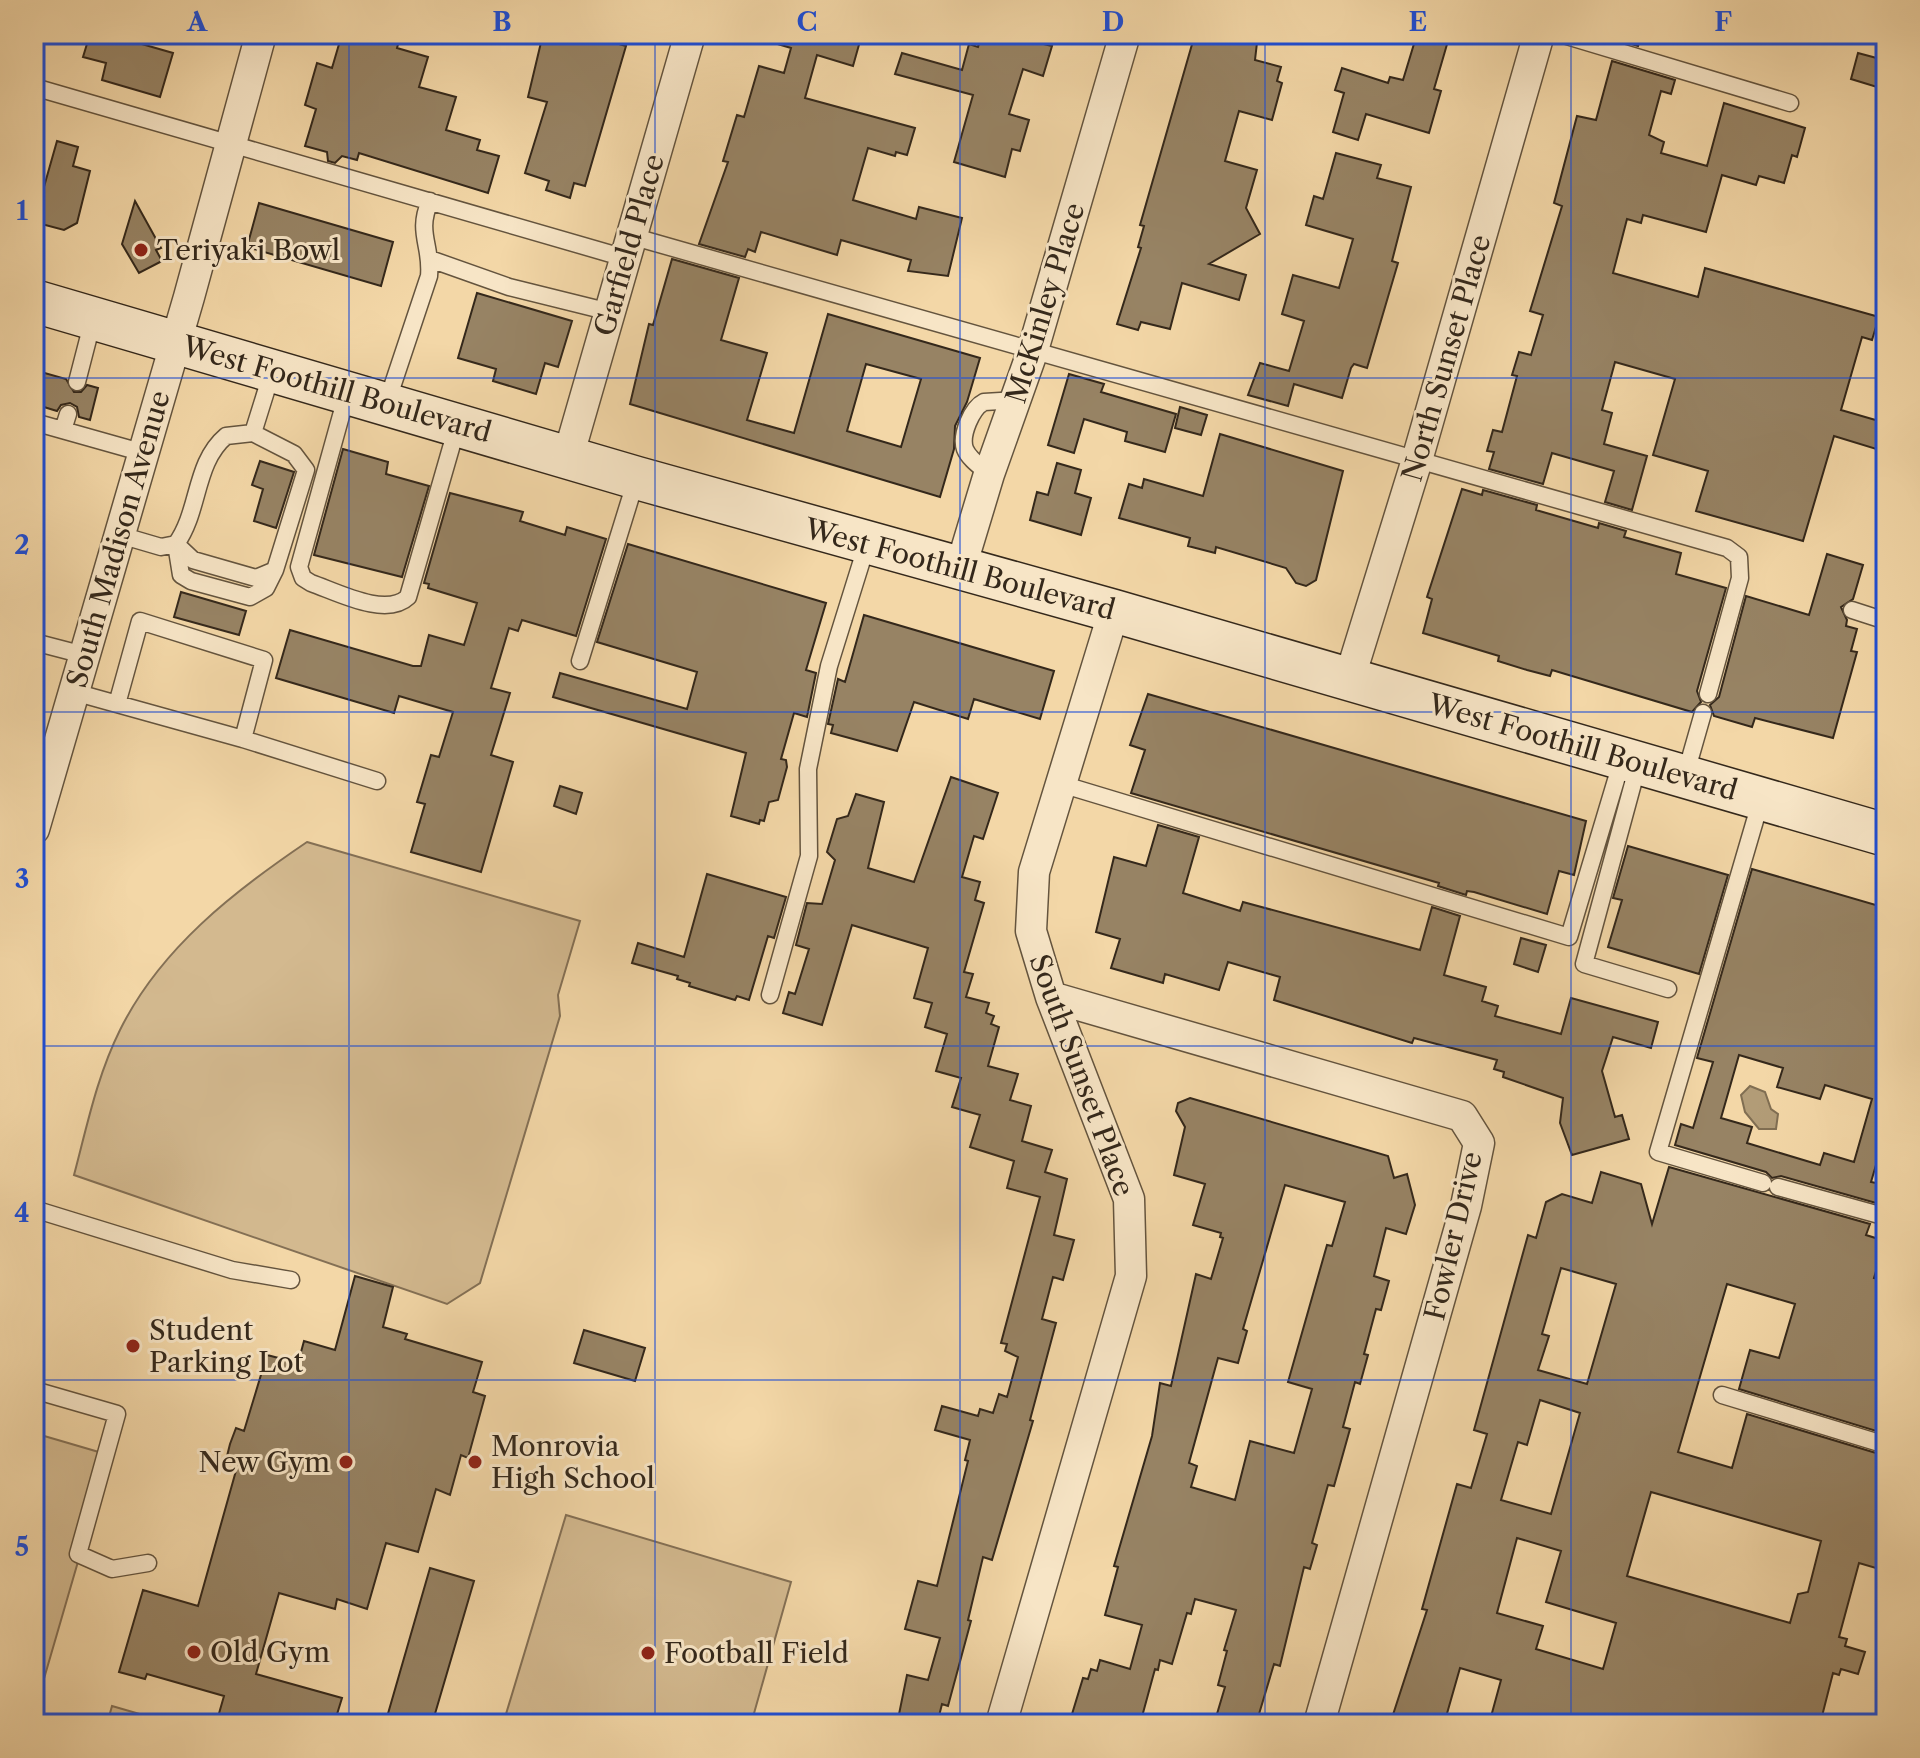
<svg xmlns="http://www.w3.org/2000/svg" width="1920" height="1758" font-family="'Libre Caslon Text',serif">
  <style>
    .green { fill: #d3b98f; stroke: #847055; stroke-width: 2 }
    .water { fill: #b29c77; stroke: #806e52; stroke-width: 2 }
    .building { fill: #978364; stroke: #34281b; stroke-width: 2; fill-rule: evenodd }
    .lines { fill: none; stroke-linecap: round; stroke-linejoin: round }
    .lane-casing { stroke: #64543e; stroke-width: 19 }
    .street-casing { stroke: #64543e; stroke-width: 33 }
    .secondary-casing { stroke: #34281b; stroke-width: 45 }
    .lane { stroke: #f7e5c6; stroke-width: 16 }
    .street { stroke: #f7e5c6; stroke-width: 30 }
    .secondary { stroke: #f7e5c6; stroke-width: 42 }
    .grid { fill: none; stroke: #1d4ed8; stroke-width: 2; stroke-opacity: 0.55 }
    .poi-dot { fill: #8f2418; stroke: #f7e5c6; stroke-width: 3 }
    .labels { text-anchor: middle; stroke-width: 6; stroke-linejoin: round; paint-order: stroke }
    .street-label { font-size: 28px; fill: #34281b; stroke: #f7e5c6 }
    .poi-label { font-size: 28px; fill: #34281b; stroke: #f7e5c6; text-anchor: start }
    .neatline { fill: none; stroke: #1d4ed8; stroke-width: 3 }
    .grid-label { font-size: 26px; text-anchor: middle; font-weight: bold; fill: #1d4ed8 }
  </style>
  <rect width="100%" height="100%" fill="#f3d7a7"/>
  <filter id="stains"><feTurbulence type="fractalNoise" baseFrequency=".0025" numOctaves="4"/><feColorMatrix values="0 0 0 0 .2 0 0 0 0 .09 0 0 0 0 .02 0 0 0 .5 -.17"/></filter>
  <radialGradient id="worn" r=".72"><stop offset=".6" stop-color="#630" stop-opacity="0"/><stop offset="1" stop-color="#630" stop-opacity=".3"/></radialGradient>
  <!-- green -->
  <path class="green" d="M307,842L580,921L558,995L560,1016L480,1283L447,1304L74,1175C87,1126 97,1076 120,1030C160,949 233,892 307,842Z
    M34,1433L109,1455L34,1713Z
    M566,1515L791,1582L751,1724H503Z
    M112,1706L174,1724H107Z"/>
  <!-- water -->
  <path class="water" d="M1750,1086L1765,1092L1771,1109L1778,1114L1776,1129H1759L1745,1112L1741,1095Z"/>
  <!-- building -->
  <path class="building" d="M90,34H107L173,53L160,97L102,80L106,63L83,57Z
    M342,34H401L397,48L428,57L419,87L456,97L446,130L480,140L477,150L499,156L488,193L359,153L357,160L342,156L335,163L328,161L327,152L305,146L316,109L305,105L317,63L332,68Z
    M543,34H584L626,46L585,186L574,183L570,198L546,190L549,181L525,173L547,102L528,97Z
    M764,34H862L853,66L817,55L805,98L915,128L907,155L896,152L895,156L868,148L853,200L916,219L919,207L962,218L948,276L908,271L911,260L841,240L837,255L761,232L755,252L748,249L745,257L699,244L728,162L723,161L737,115L744,117L759,66L784,73L791,48L764,40Z
    M982,34H1002L1052,46L1043,76L1023,69L1009,114L1029,120L1020,151L1012,149L1005,177L954,162L973,95L895,74L902,53L962,70L969,44L978,47Z
    M1195,34H1258L1255,60L1281,67L1277,81L1282,83L1272,120L1239,111L1225,161L1257,170L1246,208L1260,234L1209,264L1246,275L1239,300L1182,283L1170,329L1141,322L1138,330L1117,324L1141,248L1138,247L1144,226L1140,225Z
    M1417,34H1450L1434,89L1441,91L1429,133L1366,114L1358,140L1333,132L1344,93L1335,90L1342,68L1388,83L1390,77L1403,80Z
    M1620,34H1642L1638,46L1618,40Z
    M1858,53L1884,60L1877,87L1851,79Z
    M1612,61L1675,80L1671,94L1661,91L1649,135L1664,142L1661,153L1707,166L1724,103L1805,128L1797,157L1792,155L1784,183L1759,176L1756,185L1722,175L1706,232L1643,215L1641,223L1627,219L1613,273L1698,297L1705,268L1879,317L1872,340L1862,337L1841,410L1886,423V452L1834,436L1803,541L1696,511L1708,471L1653,455L1675,379L1615,362L1602,410L1612,413L1604,444L1647,456L1632,510L1605,502L1614,471L1552,453L1543,484L1489,469L1494,452L1487,451L1493,430L1502,432L1517,376L1512,375L1519,352L1531,355L1543,315L1530,311L1562,206L1554,203L1577,116L1596,120Z
    M57,141L78,147L73,166L90,171L77,223L64,230L34,222Z
    M1336,153L1381,165L1377,178L1411,187L1392,261L1398,263L1367,368L1354,364L1351,368L1342,398L1294,384L1288,406L1248,395L1260,363L1289,371L1304,321L1282,314L1293,275L1339,288L1353,239L1306,225L1314,196L1323,199Z
    M135,201L161,248L156,250L162,261L139,273L122,244Z
    M259,203L393,242L381,286L247,247Z
    M672,259L739,278L721,340L767,353L747,420L794,433L828,314L980,358L967,402L955,426L954,449L940,497L630,404L649,324L653,325ZM866,364L921,379L901,447L847,431Z
    M477,293L572,321L558,367L545,363L536,394L493,381L496,369L458,358Z
    M34,370L66,379L74,392H81L87,385L98,388L90,420L79,417L77,407L70,403L61,405L57,411L34,404Z
    M1069,374L1104,384L1101,392L1176,414L1165,452L1125,441L1127,432L1084,419L1074,453L1048,445Z
    M1180,407L1207,415L1201,435L1175,428Z
    M1220,434L1343,471L1316,580L1306,586L1296,583L1286,568L1216,547L1215,553L1188,546L1190,538L1119,518L1129,484L1142,488L1144,479L1203,496Z
    M343,449L388,462L386,474L429,486L402,577L314,555Z
    M260,461L294,472L276,528L254,521L263,489L252,485Z
    M1057,463L1081,470L1075,493L1091,498L1081,535L1030,520L1037,492L1048,495Z
    M1462,489L1482,495L1483,490L1537,505L1536,510L1598,528L1599,523L1626,531L1624,537L1681,553L1676,574L1726,588L1697,691L1701,702L1692,712L1552,670L1550,676L1527,670L1498,661L1499,656L1423,633L1432,599L1427,597Z
    M450,493L523,512L520,521L565,535L567,527L606,539L576,636L522,620L518,631L509,628L491,688L510,693L491,755L513,762L481,872L411,852L425,804L417,802L431,755L439,757L453,712L399,696L394,713L276,678L290,630L413,666H421L429,635L464,645L477,603L428,588L429,584L424,583Z
    M628,544L826,603L806,670L816,673L807,717L794,713L781,759L786,760L787,767L778,800L769,802L764,821L760,820L759,824L731,816L746,753L553,697L560,673L687,709L697,672L597,642Z
    M1827,554L1863,565L1853,599L1841,607L1847,620L1846,626L1857,629L1851,651L1857,652L1833,738L1755,718L1752,727L1714,716L1710,705L1719,697L1746,596L1809,615Z
    M181,592L246,611L239,635L174,617Z
    M864,615L1054,671L1040,719L974,699L968,719L914,702L897,751L831,733L833,725L828,724L838,679L845,682Z
    M1148,694L1586,821L1574,875L1559,871L1547,914L1474,892L1467,891L1466,895L1438,886L1439,883L1131,793L1145,750L1130,745Z
    M951,777L998,793L983,839L974,836L962,877L980,882L975,900L984,903L964,972L973,974L966,997L989,1003L986,1013L994,1016L991,1024L999,1027L988,1066L1018,1074L1010,1100L1031,1106L1022,1141L1052,1150L1045,1172L1067,1179L1054,1235L1074,1240L1063,1280L1053,1277L1042,1319L1056,1323L1030,1420L1033,1421L992,1560L983,1557L968,1620L971,1621L948,1706L942,1704L937,1724H897L907,1675L928,1680L940,1638L905,1629L918,1581L937,1586L968,1461L965,1460L970,1440L935,1430L942,1406L978,1416L980,1409L993,1413L999,1394L1007,1397L1018,1357L1005,1351L1007,1344L1001,1343L1040,1197L1007,1188L1014,1161L970,1147L980,1115L952,1107L961,1078L936,1071L947,1034L925,1027L932,1003L914,998L928,948L852,925L822,1025L783,1013L789,992L795,994L809,949L796,945L807,903L822,904L835,860L827,852L837,819L848,816L856,794L884,802L868,868L914,882Z
    M560,786L582,793L576,814L554,806Z
    M1158,825L1199,837L1183,893L1240,911L1243,902L1420,950L1432,907L1460,916L1444,975L1486,987L1482,1001L1498,1006L1495,1016L1561,1034L1571,998L1658,1022L1651,1048L1613,1037L1602,1071L1615,1117L1622,1115L1629,1139L1572,1155L1560,1123L1563,1098L1503,1077L1504,1072L1494,1069L1497,1060L1414,1038L1412,1043L1274,1000L1280,977L1228,962L1219,990L1165,974L1163,983L1111,968L1120,939L1096,932L1114,857L1146,866Z
    M1628,846L1728,875L1699,974L1608,947L1622,900L1613,898Z
    M1752,869L1886,908V1131L1871,1182L1881,1184L1876,1203L1781,1176L1772,1178L1766,1172L1675,1145L1681,1124L1693,1128L1713,1062L1697,1058ZM1739,1055L1783,1068L1777,1087L1820,1099L1825,1085L1872,1099L1854,1162L1824,1153L1820,1165L1747,1143L1752,1127L1721,1118Z
    M707,874L786,897L774,938L768,936L749,1000L737,996L735,1000L689,986L690,983L677,979L678,976L632,963L638,943L684,957Z
    M1521,938L1546,945L1538,972L1514,964Z
    M1190,1098L1388,1156L1394,1178L1407,1174L1415,1205L1406,1234L1386,1228L1374,1276L1389,1281L1381,1310L1376,1309L1364,1354L1368,1355L1360,1384L1355,1382L1343,1427L1350,1429L1334,1486L1328,1485L1312,1543L1317,1545L1310,1569L1304,1567L1280,1666L1274,1664L1256,1724H1214L1225,1687L1218,1685L1227,1651L1224,1650L1236,1610L1195,1599L1191,1614L1187,1613L1172,1664L1160,1660L1158,1670L1155,1669L1140,1724H1069L1083,1678L1088,1679L1091,1669L1097,1671L1100,1660L1130,1669L1142,1625L1105,1615L1118,1567L1114,1566L1152,1436L1160,1383L1171,1386L1196,1274L1211,1279L1223,1238L1220,1237L1221,1233L1193,1225L1205,1184L1174,1175L1185,1127L1176,1111L1178,1103ZM1285,1185L1345,1202L1332,1246L1327,1245L1288,1382L1312,1389L1294,1453L1250,1441L1235,1500L1191,1487L1197,1466L1189,1463L1218,1358L1238,1363L1247,1331L1243,1329Z
    M1669,1167L1870,1224L1866,1235L1885,1241L1874,1278L1886,1281V1434L1739,1389L1750,1350L1779,1358L1795,1304L1727,1284L1678,1452L1732,1468L1747,1414L1886,1456V1571L1859,1563L1839,1637L1847,1639L1845,1646L1865,1652L1858,1674L1841,1669L1839,1675L1833,1673L1820,1724H1701L1678,1717L1677,1724H1489L1501,1680L1460,1668L1444,1724H1390L1427,1610L1422,1609L1457,1484L1471,1488L1487,1434L1474,1430L1528,1235L1536,1238L1546,1202L1562,1194L1592,1203L1601,1172L1641,1184L1652,1224ZM1561,1268L1616,1284L1587,1384L1538,1370L1549,1336L1542,1334ZM1540,1400L1580,1413L1551,1514L1501,1500L1518,1442L1527,1445ZM1651,1492L1821,1541L1808,1592L1798,1594L1790,1623L1627,1576ZM1517,1538L1561,1551L1546,1602L1616,1623L1603,1669L1536,1649L1543,1626L1497,1613Z
    M355,1276L393,1287L383,1327L407,1334L405,1339L482,1362L473,1392L485,1396L468,1458L461,1455L450,1495L436,1489L418,1552L386,1543L367,1609L337,1599L335,1609L279,1593L256,1674L342,1698L334,1724H216L224,1696L147,1674L145,1679L119,1672L143,1590L198,1606L239,1460H226L230,1444L236,1428L244,1431L267,1355L298,1363L304,1341L335,1350Z
    M584,1330L645,1348L635,1381L574,1363Z
    M430,1568L474,1581L432,1724H385Z"/>
  <g class="lines">
    <defs>
      <path id="lane" d="M1560,34L1790,103
        M34,87L625,258
        M631,236L1727,548L1739,557L1740,578L1708,694
        M430,259L509,287L610,312
        M77,382L93,320
        M347,394L299,567L303,578L311,583C337,592 386,618 408,597L457,427
        M387,402L429,276C432,245 416,233 430,201
        M34,422L144,453
        M63,430L68,414
        M989,474C981,467 969,459 965,449C960,435 972,408 984,402L1017,400
        M120,535L161,547L176,544C200,511 194,463 226,436L253,433L272,372
        M176,544L193,560L256,578L275,570L306,470L294,454L253,433
        M176,544L181,575L191,581L250,597L266,588L275,570
        M1852,610L1886,621
        M34,642L84,655
        M580,661L636,480
        M74,692L243,739L264,660L140,621L117,704
        M243,739L377,781
        M1638,765L1584,964L1668,989
        M1685,776L1703,713
        M1061,784L1569,937L1622,760
        M1761,800L1658,1152L1763,1183
        M770,995L809,856L808,769L829,666L867,544
        M1778,1187L1883,1216L1886,1207
        M34,1209L232,1270L291,1280
        M34,1390L117,1414L78,1554L112,1569L148,1563
        M1722,1395L1886,1445"/>
      <path id="street" d="M568,457L690,34
        M960,570L989,474L1033,350L1125,34
        M1349,680L1417,460L1539,34
        M34,829L189,297L261,34
        M1051,997L1462,1116L1479,1143L1466,1206L1319,1724
        M1001,1724L1131,1276L1129,1199L1051,997L1031,931L1034,872L1114,611"/>
      <path id="secondary" d="M34,301L637,478L1114,611L1886,835"/>
    </defs>
    <!-- lane casing -->
    <use href="#lane" class="lane-casing"/>
    <!-- street casing -->
    <use href="#street" class="street-casing"/>
    <!-- secondary casing -->
    <use href="#secondary" class="secondary-casing"/>
    <!-- lane -->
    <use href="#lane" class="lane"/>
    <!-- street -->
    <use href="#street" class="street"/>
    <!-- secondary -->
    <use href="#secondary" class="secondary"/>
  </g>
  <!-- grid -->
  <path class="grid" d="M349,34V1724M655,34V1724M960,34V1724M1265,34V1724M1571,34V1724M34,378H1886M34,712H1886M34,1046H1886M34,1380H1886"/>
  <!-- markers -->
  <g class="poi-dot">
    <circle cx="141" cy="250" r="8"/>
    <circle cx="133" cy="1346" r="8"/>
    <circle cx="346" cy="1462" r="8"/>
    <circle cx="475" cy="1462" r="8"/>
    <circle cx="194" cy="1652" r="8"/>
    <circle cx="648" cy="1653" r="8"/>
  </g>
  <g class="labels">
    <!-- street labels -->
    <g class="street-label">
      <text transform="translate(629 245) rotate(-74)" y="10">Garfield Place</text>
      <text transform="translate(1045 303) rotate(-73)" y="10">McKinley Place</text>
      <text transform="translate(1446 358) rotate(-74)" y="10">North Sunset Place</text>
      <text transform="translate(337 389) rotate(16)" y="10">West Foothill Boulevard</text>
      <text transform="translate(118 539) rotate(-74)" y="10">South Madison Avenue</text>
      <text transform="translate(960 569) rotate(15)" y="10">West Foothill Boulevard</text>
      <text transform="translate(1583 747) rotate(16)" y="10">West Foothill Boulevard</text>
      <text transform="translate(1082 1075) rotate(70)" y="10">South Sunset Place</text>
      <text transform="translate(1453 1236) rotate(-77)" y="10">Fowler Drive</text>
    </g>
    <!-- poi labels -->
    <g class="poi-label">
      <text x="157" y="260">Teriyaki Bowl</text>
      <text x="149" y="1340">Student<tspan x="149" dy="32">Parking Lot</tspan></text>
      <text x="491" y="1456">Monrovia<tspan x="491" dy="32">High School</tspan></text>
      <text x="330" y="1472" text-anchor="end">New Gym</text>
      <text x="210" y="1662">Old Gym</text>
      <text x="664" y="1663">Football Field</text>
    </g>
  </g>
  <!-- margin -->
  <rect width="1920" height="1758" fill="none" stroke="#f3d7a7" stroke-width="88"/>
  <rect x="44" y="44" width="1832" height="1670" class="neatline"/>
  <g class="grid-label">
    <text x="197" y="31">A</text>
    <text x="502" y="31">B</text>
    <text x="807" y="31">C</text>
    <text x="1113" y="31">D</text>
    <text x="1418" y="31">E</text>
    <text x="1723" y="31">F</text>
    <text x="22" y="220">1</text>
    <text x="22" y="554">2</text>
    <text x="22" y="888">3</text>
    <text x="22" y="1222">4</text>
    <text x="22" y="1556">5</text>
  </g>
  <rect width="100%" height="100%" filter="url(#stains)"/>
  <rect width="100%" height="100%" fill="url(#worn)"/>
</svg>
